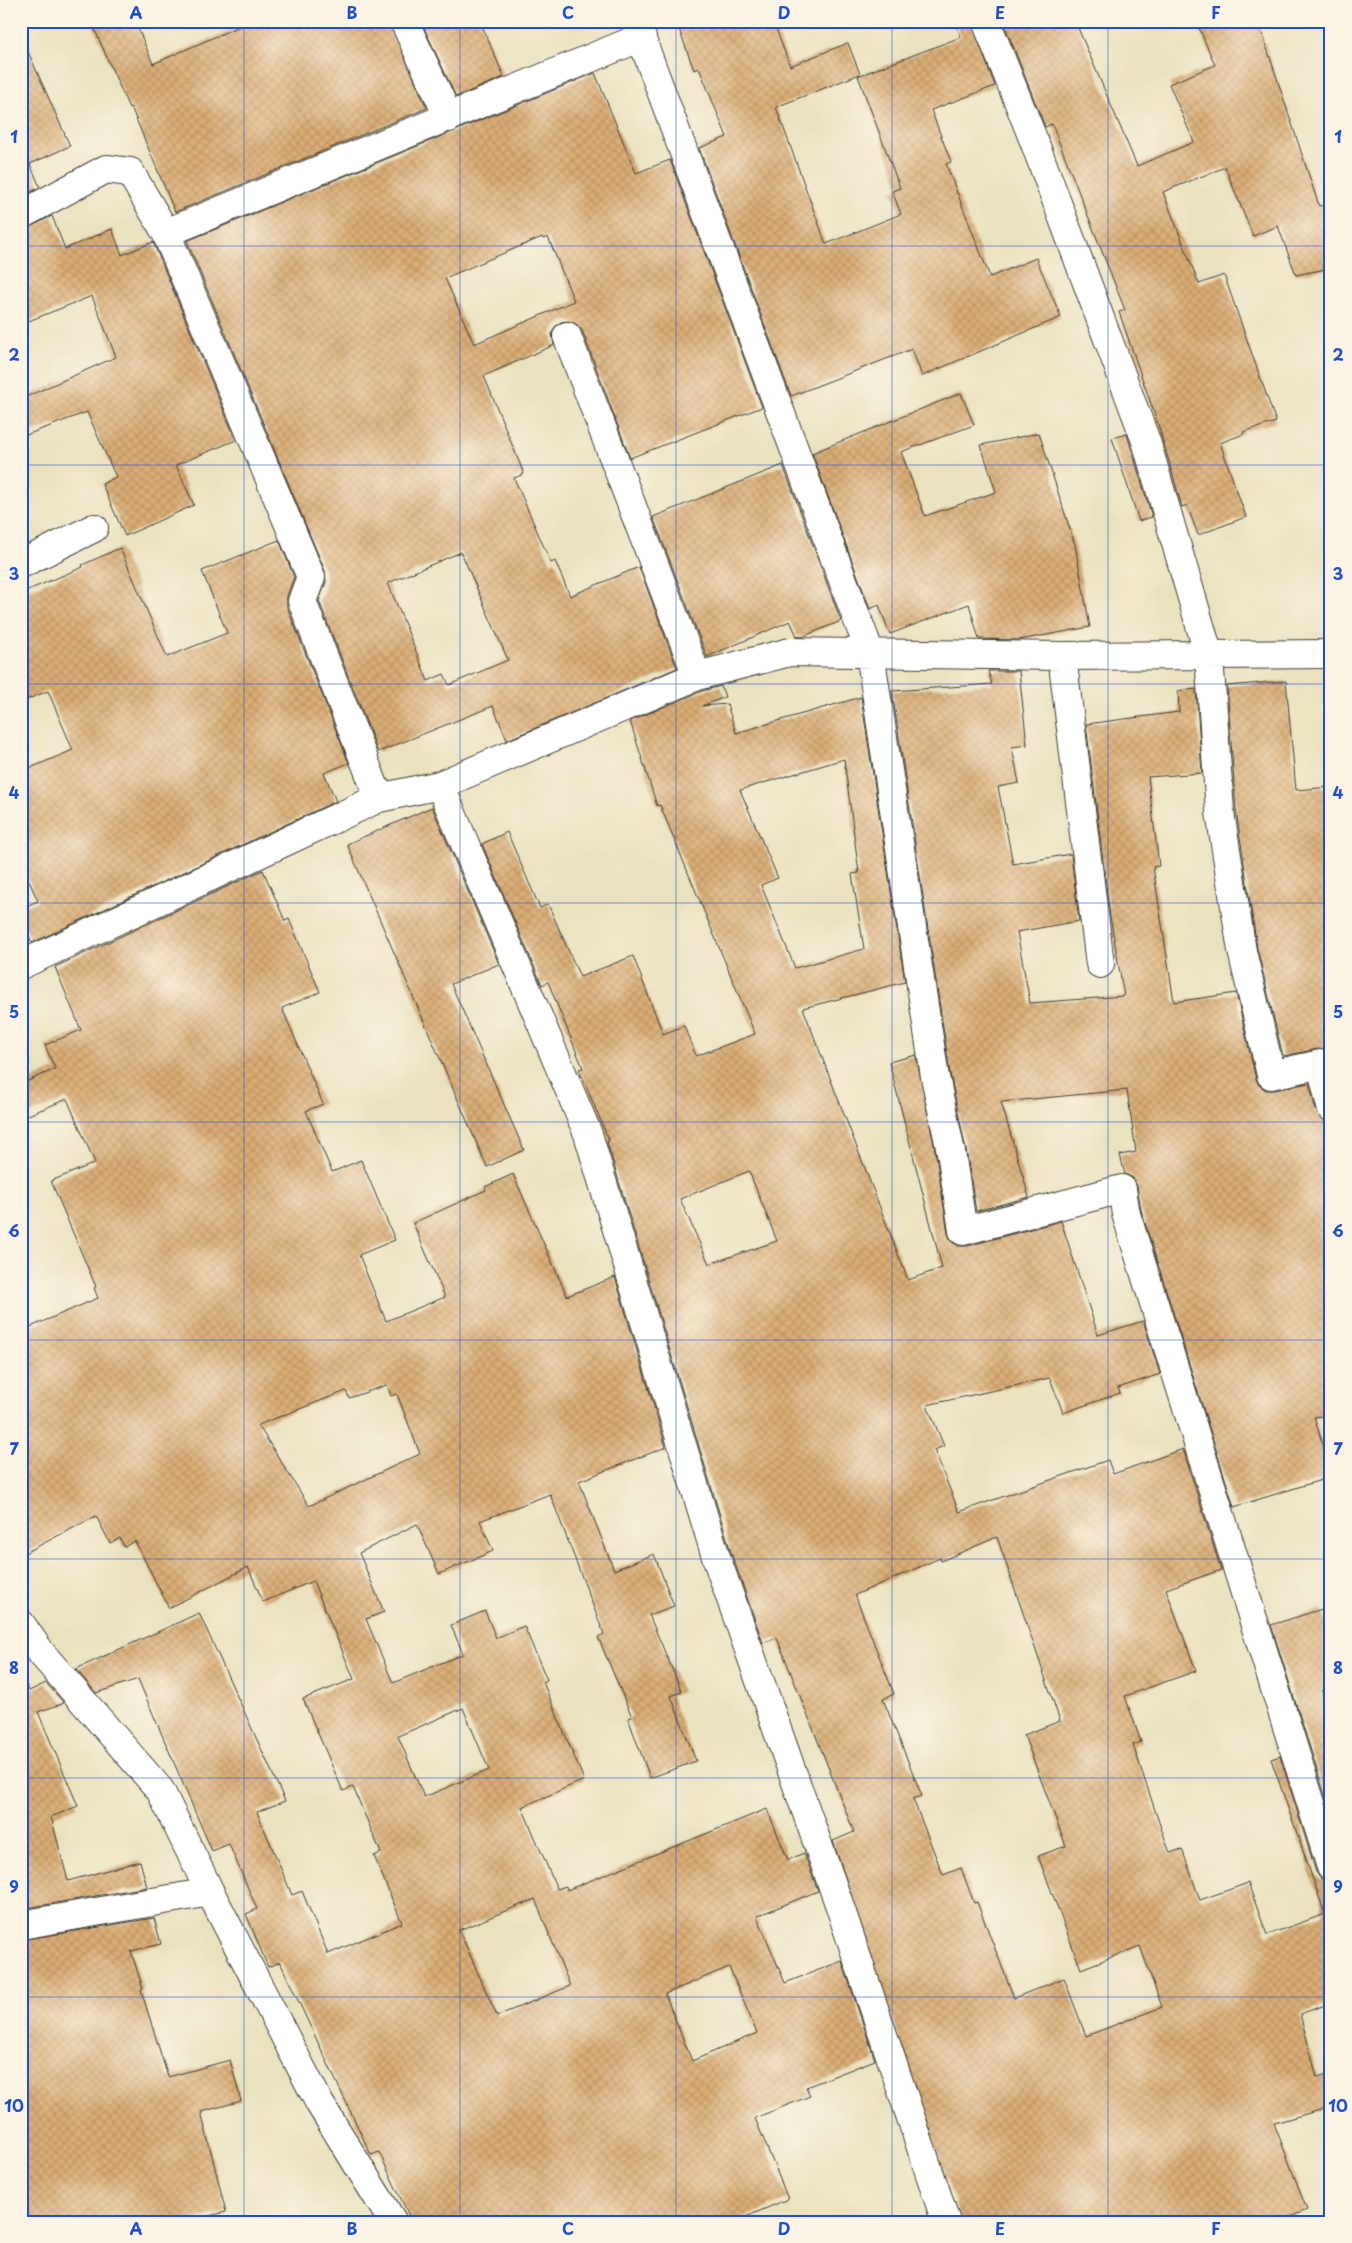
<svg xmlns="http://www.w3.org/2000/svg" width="1352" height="2243" font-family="'Playpen Sans',sans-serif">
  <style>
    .building { fill: url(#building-cross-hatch); fill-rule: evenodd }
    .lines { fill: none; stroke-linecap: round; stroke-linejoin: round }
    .minor-casing { stroke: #3b3a34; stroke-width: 30 }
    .minor { stroke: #fff; stroke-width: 28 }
    .grid { fill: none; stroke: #1d4ed8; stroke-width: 1; stroke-opacity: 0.55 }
    .neatline { fill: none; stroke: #1d4ed8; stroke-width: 2 }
    .grid-label { font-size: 16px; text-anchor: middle; font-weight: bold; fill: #1d4ed8 }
  </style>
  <defs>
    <pattern id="building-cross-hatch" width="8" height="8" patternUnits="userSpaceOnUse" patternTransform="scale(1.25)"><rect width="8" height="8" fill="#daad75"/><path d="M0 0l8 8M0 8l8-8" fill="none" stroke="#ba9465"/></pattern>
  </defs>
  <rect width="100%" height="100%" fill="#fcf5e5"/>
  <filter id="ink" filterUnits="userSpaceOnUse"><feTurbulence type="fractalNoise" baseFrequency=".02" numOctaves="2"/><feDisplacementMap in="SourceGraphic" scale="10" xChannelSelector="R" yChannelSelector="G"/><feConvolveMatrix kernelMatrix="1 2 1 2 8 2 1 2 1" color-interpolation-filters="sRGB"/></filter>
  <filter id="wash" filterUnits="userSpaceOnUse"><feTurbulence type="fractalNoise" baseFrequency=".0096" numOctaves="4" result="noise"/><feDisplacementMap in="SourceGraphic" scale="20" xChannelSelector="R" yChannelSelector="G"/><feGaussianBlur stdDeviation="1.12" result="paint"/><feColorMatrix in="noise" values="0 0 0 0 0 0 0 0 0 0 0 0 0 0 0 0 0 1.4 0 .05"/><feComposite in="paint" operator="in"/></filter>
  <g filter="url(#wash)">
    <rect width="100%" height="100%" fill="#eae2bf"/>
    <g id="blocks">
      <!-- building -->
      <path class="building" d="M91,21H135L153,64L251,21H389L427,108L175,212L131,107L129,108Z
        M421,21H480L504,77L456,97Z
        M676,21H773L790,66L848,43L860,74L776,107L826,244L901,214L892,191L900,188L858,76L961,37L955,21H971L995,86L931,110L951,162L946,164L990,277L1036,258L1061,317L922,376L912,349L791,396L699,148L727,137L699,68L694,70Z
        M1003,21H1075L1137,166L1194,142L1169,84L1215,65L1196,21H1258L1319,206L1331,204V268L1296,275L1278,226L1253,236L1225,167L1163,192L1199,284L1224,275L1276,422L1243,432L1244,434L1220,443L1246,517L1198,535L1187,505L1182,507L1158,424L1119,312L1125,310L1052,124L1045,127Z
        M21,36L70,146L30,164L40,187L21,197Z
        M595,73L636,173L670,160L762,407L630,458L582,330L576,324L569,321L561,322L555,327L552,333L554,345L484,376L524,474L514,478L551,563L555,561L570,596L639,567L677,668L507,740L493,706L378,752L319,601L326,582L325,571L187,241ZM542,237L543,239L548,237L574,301L474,344L445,278ZM461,552L508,660L449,685L444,674L428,681L388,583Z
        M52,216L65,249L112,229L122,255L153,242L236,440L176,465L194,505L125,536L102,484L116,477L87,412L21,437V399L116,357L92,296L21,324V231Z
        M961,393L974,425L901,452L925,516L996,492L981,445L1039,433L1075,545L1090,627L1019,640L979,639L969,604L890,634L879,605L870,609L812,453Z
        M1127,434L1152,517L1139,521L1112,438Z
        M783,465L841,621L802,637L797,636L790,621L707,657L653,517Z
        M279,540L294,577L287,596V607L349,763L324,773L336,801L32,943L21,918V908L38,901L21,863V772L73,750L48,691L21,702V593L83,567L82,565L120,548L167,657L227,633L202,571Z
        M988,671H1019L1027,745L1012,747L1019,783L998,787L1013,864L1071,854L1079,921L1017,932L1030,1003L1124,996L1110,916L1086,724L1179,712L1178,691L1196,689L1202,773L1148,777L1159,866L1153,867L1174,1002L1236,993L1256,1079L1259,1085L1266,1090H1274L1309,1083L1316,1111L1324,1120L1331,1143V1415L1314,1417L1331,1471V1477L1234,1507L1141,1210L1137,1186L1133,1178L1125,1174L1120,1155L1136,1152L1127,1090L1001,1102L1029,1197L976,1211L966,1150L950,1074L892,691L992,684Z
        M1286,681L1296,790L1331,787V1012L1324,1013L1330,1052L1318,1049L1283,1056L1257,948L1236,810L1227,686Z
        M721,686L725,697L702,706L727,704L736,733L861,697L905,982L803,1008L908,1280L942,1268L889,1062L916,1055L936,1155L948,1233L951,1241L958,1246H967L1061,1221L1098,1335L1143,1321L1160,1374L1118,1388L1120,1393L1063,1413L1050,1378L927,1405L944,1446L934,1450L959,1512L1108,1460L1113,1474L1183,1449L1221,1570L1166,1589L1196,1671L1125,1696L1141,1742L1133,1745L1161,1828L1170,1853L1182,1849L1200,1900L1248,1883L1267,1935L1325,1914L1271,1759L1280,1756L1316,1872L1321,1879L1331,1882V2003L1300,2014L1317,2077L1331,2073V2107L1274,2123L1307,2210L1278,2222H961L833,1841L854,1832L777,1638L763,1643L731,1552L607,1142L609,1141L579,1069L583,1068L548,982L542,985L482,844L507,832L540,908L548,904L580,977L633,956L663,1034L684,1026L696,1056L755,1034L660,805L657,806L630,721L702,691ZM844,759L859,873L852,874L864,949L795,968L761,885L778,878L740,790ZM749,1171L777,1241L709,1264L680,1199ZM997,1537L1060,1721L1024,1735L1066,1846L1038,1856L1081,1969L1140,1946L1162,2007L1086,2036L1064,1978L1014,1998L977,1902L974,1903L961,1868L943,1875L913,1799L922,1796L883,1699L894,1694L855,1595L940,1558L941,1561Z
        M432,807L499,964L451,984L524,1150L487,1167L347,844Z
        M263,870L285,921L289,919L320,992L282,1008L323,1104L306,1111L332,1172L361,1160L395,1240L359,1255L386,1321L445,1297L413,1223L486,1190L485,1187L513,1174L567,1296L615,1277L666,1447L579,1481L614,1570L654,1554L674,1606L649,1615L682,1692L671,1696L696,1761L650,1778L628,1718L632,1717L598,1637L604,1634L550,1494L480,1521L493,1551L439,1574L417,1524L359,1553L384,1612L366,1619L393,1683L463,1654L451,1625L485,1611L496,1638L524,1626L547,1680L543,1682L584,1780L522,1807L557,1889L566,1886L567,1890L767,1809L788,1860L804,1853L818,1891L757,1916L785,1983L842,1961L875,2060L806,2087L810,2096L755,2118L788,2199L734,2222H412L379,2152L371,2155L280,1962L268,1967L246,1914L257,1909L229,1844L212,1851L138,1679L96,1693L76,1669L199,1613L285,1801L257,1812L292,1895L302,1891L328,1954L402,1923L374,1856L381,1853L353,1787L343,1791L303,1699L354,1679L313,1581L263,1602L248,1567L169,1608L135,1541L124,1547L120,1538L110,1543L96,1516L21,1555V1331L98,1298L94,1288L96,1287L51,1181L95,1163L67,1099L21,1118V1084L55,1069L45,1045L81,1030L55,967ZM387,1385L391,1396L397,1394L420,1454L309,1506L258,1425L346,1391L349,1398ZM463,1708L489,1770L424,1797L398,1736ZM535,1899L570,1986L497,2016L459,1930ZM729,1967L757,2033L692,2061L665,1994Z
        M1322,1609L1331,1637V1688L1322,1691L1331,1718V1814L1271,1625Z
        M21,1675L29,1691L46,1683L64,1703L38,1712L78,1806L51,1817L68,1881L140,1861L147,1887L21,1909Z
        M154,1918L161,1944L131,1951L143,1989L141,1990L168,2077L230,2060L241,2101L201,2112L226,2212L183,2222H21V1940Z"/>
    </g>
  </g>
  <g filter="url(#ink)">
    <use href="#blocks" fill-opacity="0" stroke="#3b3a34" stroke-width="1"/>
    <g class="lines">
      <defs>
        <path id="minor" d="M404,21L449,118
          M635,21L870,653L935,1077L951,1152L963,1231L1122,1189L1126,1214L1331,1867
          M986,21L1034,141L1146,441L1209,656L1220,812L1242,951L1271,1075L1321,1064L1331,1107
          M21,215L106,169L130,172L166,233L311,577L302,601L379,798
          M166,233L642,37
          M567,336L697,676
          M21,564L94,528
          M1062,656L1100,964
          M440,785L588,1134L716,1557L838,1901L946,2222
          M21,965L379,798L440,785L697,676L790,652L1062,656L1331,654
          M21,1624L42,1654L160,1790L210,1892L320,2104L393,2222
          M21,1925L210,1892"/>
      </defs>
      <!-- minor casing -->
      <use href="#minor" class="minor-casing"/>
      <!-- minor -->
      <use href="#minor" class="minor"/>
    </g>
  </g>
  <!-- grid -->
  <path class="grid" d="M244,21V2222M460,21V2222M676,21V2222M892,21V2222M1108,21V2222M21,246H1331M21,465H1331M21,684H1331M21,903H1331M21,1122H1331M21,1340H1331M21,1559H1331M21,1778H1331M21,1997H1331"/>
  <!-- margin -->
  <rect width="1352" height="2243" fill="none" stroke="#fcf5e5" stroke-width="55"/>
  <rect x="28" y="28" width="1296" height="2188" class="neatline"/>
  <g class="grid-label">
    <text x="136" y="19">A</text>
    <text x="352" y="19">B</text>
    <text x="568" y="19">C</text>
    <text x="784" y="19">D</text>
    <text x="1000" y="19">E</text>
    <text x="1216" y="19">F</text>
    <text x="14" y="143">1</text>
    <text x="1338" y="143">1</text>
    <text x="14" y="361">2</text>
    <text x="1338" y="361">2</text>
    <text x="14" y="580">3</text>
    <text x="1338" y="580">3</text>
    <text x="14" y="799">4</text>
    <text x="1338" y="799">4</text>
    <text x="14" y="1018">5</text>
    <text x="1338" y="1018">5</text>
    <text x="14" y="1237">6</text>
    <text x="1338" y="1237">6</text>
    <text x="14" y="1455">7</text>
    <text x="1338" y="1455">7</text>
    <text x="14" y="1674">8</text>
    <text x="1338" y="1674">8</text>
    <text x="14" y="1893">9</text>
    <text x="1338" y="1893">9</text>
    <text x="14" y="2112">10</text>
    <text x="1338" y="2112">10</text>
    <text x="136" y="2235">A</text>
    <text x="352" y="2235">B</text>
    <text x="568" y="2235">C</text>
    <text x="784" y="2235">D</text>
    <text x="1000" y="2235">E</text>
    <text x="1216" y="2235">F</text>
  </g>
</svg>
